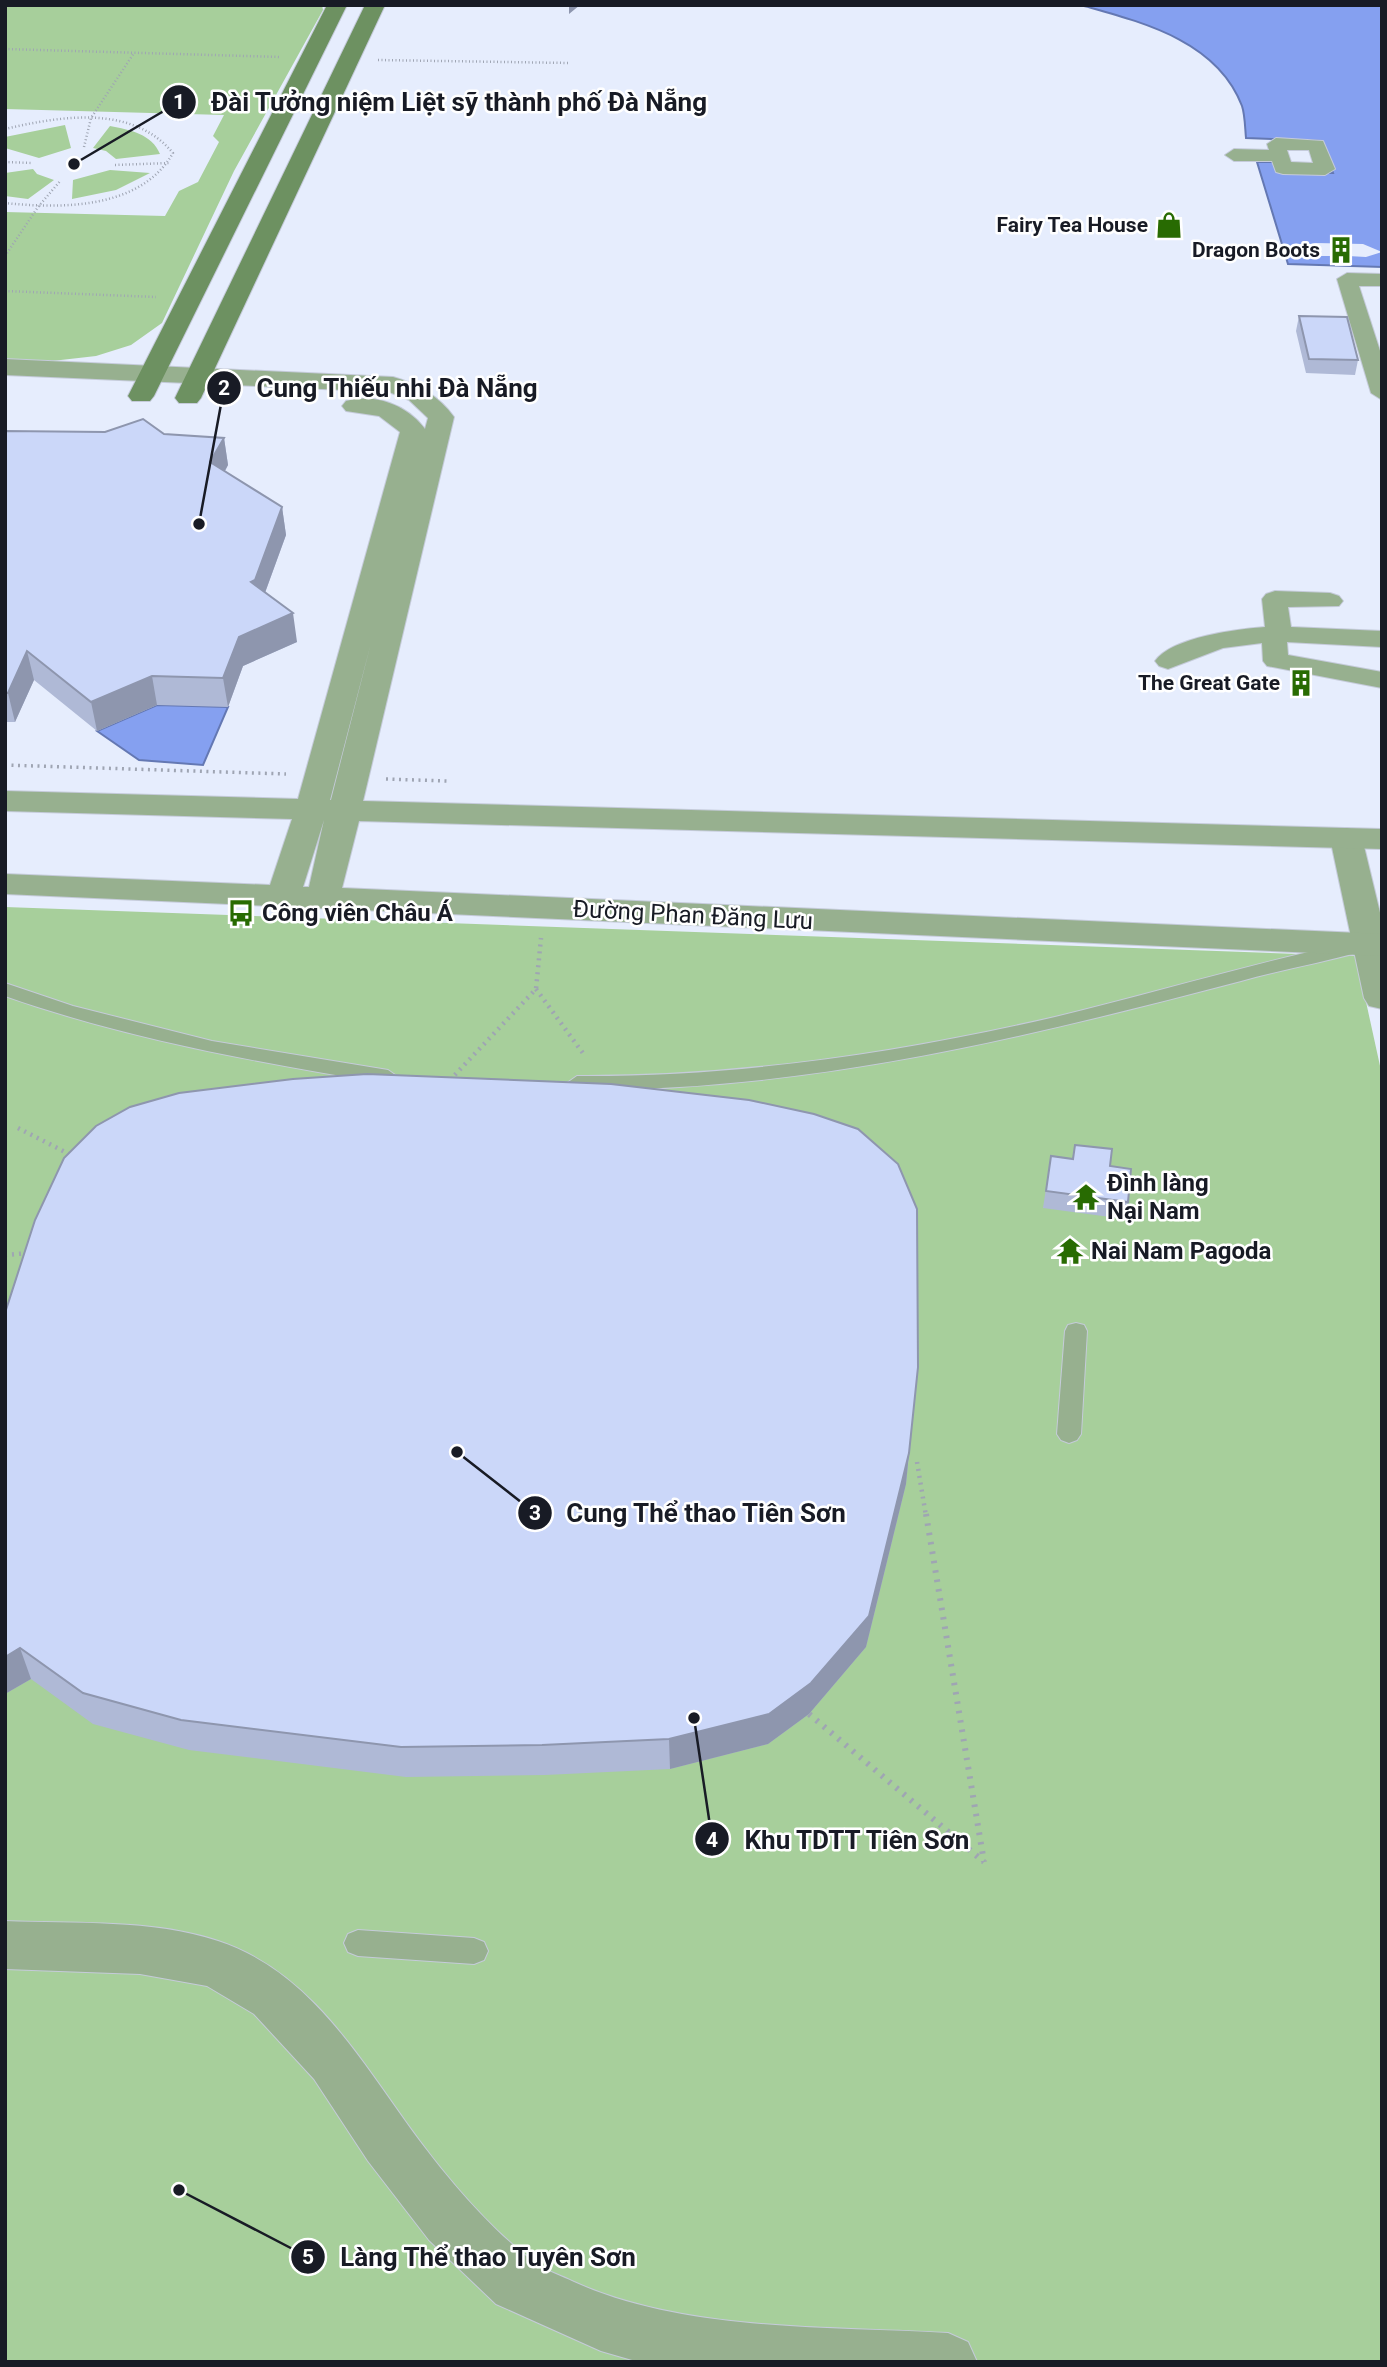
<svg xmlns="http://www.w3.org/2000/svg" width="1387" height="2367" font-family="Roboto,sans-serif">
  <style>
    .green { fill: #a7cf9b }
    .water { fill: #85a0f0; stroke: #6478b3; stroke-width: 2 }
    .pier { fill: #e6edfd }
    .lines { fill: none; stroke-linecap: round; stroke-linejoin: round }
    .service-casing { stroke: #c5cbda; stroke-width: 2 }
    .pedestrian-casing { stroke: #c5cbda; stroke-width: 2 }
    .minor-casing { stroke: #c5cbda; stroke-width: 2 }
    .tertiary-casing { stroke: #c5cbda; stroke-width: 2 }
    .secondary-casing { stroke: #c5cbda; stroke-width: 2 }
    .path-far3 { stroke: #9fa5b3; stroke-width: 2.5; stroke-dasharray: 1 2.5; stroke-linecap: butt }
    .path-far2 { stroke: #9fa5b3; stroke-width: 3.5; stroke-dasharray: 2 4.5; stroke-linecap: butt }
    .path-far1 { stroke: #9fa5b3; stroke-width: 4.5; stroke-dasharray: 2 5; stroke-linecap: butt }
    .path { stroke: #9fa5b3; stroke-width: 6; stroke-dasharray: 2.5 7; stroke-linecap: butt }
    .service { fill: #97b08f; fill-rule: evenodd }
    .pedestrian { fill: #97b08f; fill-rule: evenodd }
    .minor { fill: #97b08f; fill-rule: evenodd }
    .tertiary { fill: #97b08f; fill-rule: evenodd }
    .secondary { fill: #6d9161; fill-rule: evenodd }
    .wall { fill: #afb9d6 }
    .shaded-wall { fill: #8e96ae }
    .building { fill: #cbd7f9; stroke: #8e96ae; stroke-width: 2 }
    .labels { text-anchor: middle; stroke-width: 5; stroke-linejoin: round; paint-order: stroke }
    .far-poi-label { font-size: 21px; font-weight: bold; fill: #181b25; stroke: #fff; text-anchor: end }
    .poi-label { font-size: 24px; font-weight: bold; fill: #181b25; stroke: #fff; text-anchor: start }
    .street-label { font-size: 24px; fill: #181b25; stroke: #fff }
    .leader { fill: none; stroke: #181b25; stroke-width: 2.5 }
    .callout-dot { fill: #181b25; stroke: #fff; stroke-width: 2.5 }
    .mark-label { font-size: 21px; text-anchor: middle; font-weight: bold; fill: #fff }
    .callout-label { font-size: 26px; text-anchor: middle; font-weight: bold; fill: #181b25; stroke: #fff; stroke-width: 5; stroke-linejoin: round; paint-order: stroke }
  </style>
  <rect width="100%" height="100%" fill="#e6edfd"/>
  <!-- green -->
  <path class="green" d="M5,5H322L323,10L234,171L162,323L131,345L96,356L52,361L5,359V212L165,216L179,191L198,182L219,142L213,136L224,115L5,109Z
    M65,125L71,148L39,158L5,148V137Z
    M110,126C130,130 152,134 160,154L116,159L106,151L93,148Z
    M33,169L37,174L54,180L28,199L5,196V173Z
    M110,170L150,173L116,190L72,199L73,180Z
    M5,907L1356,956L1382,1075V2362H5Z"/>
  <!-- water -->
  <path class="water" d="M1081,5H1382V267L1288,264L1257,162H1275L1279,172L1333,173L1322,141L1246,138C1245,128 1245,115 1242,106C1217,40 1141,22 1081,5Z
    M157,705L228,707L203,765L139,760L97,731Z"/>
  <!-- pier -->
  <path class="pier" d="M1316,243L1363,244L1382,252L1366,257L1348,256L1351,266H1335L1332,256H1311L1302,250L1304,245Z"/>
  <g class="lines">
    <defs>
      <path id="service" d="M1353,942L1360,944L1362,948L1360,952C1320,963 1280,970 1241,981C1019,1039 808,1091 577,1090L567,1083L577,1076C739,1077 897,1053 1055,1017C1155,993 1253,963 1353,942Z
        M5,983L73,1006L212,1041L388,1070L398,1077L388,1084C258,1062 130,1040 5,996Z
        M1076,1323L1084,1325L1087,1331L1081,1434L1077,1440L1069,1443L1061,1440L1057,1434L1065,1331L1068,1325Z
        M358,1930L474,1938L484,1942L488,1951L484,1960L474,1964L358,1956L348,1952L344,1943L348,1934Z"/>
      <path id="pedestrian" d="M1276,138L1323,141L1335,169L1325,175L1283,174L1276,172L1272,161H1234L1225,155L1234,149L1269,150L1267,144ZM1287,150H1309L1313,163L1291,162Z
        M1347,273L1382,274V286H1359L1382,357V400L1371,393L1337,279Z
        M1275,591L1330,593L1339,596L1343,601L1339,606L1288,607L1291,627L1382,631V647L1287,642L1288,655L1382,672V688L1267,666L1263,661L1262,643L1223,648L1168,669L1159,666L1155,661C1172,637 1238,629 1265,627L1262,599L1266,594Z"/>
      <path id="minor" d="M1346,828L1358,831L1362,838L1382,921V1009L1369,1006L1364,998L1330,838L1334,831Z
        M5,1921C75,1924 152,1919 218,1941C306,1970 354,2050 405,2121C440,2170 487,2227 535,2263C546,2271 562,2276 574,2282C685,2332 827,2326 948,2333L968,2342L977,2362H639L601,2351L496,2304L429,2240L368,2161L314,2079L254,2014L207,1986L140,1974L5,1969Z"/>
      <path id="tertiary" d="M5,359L393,377C418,384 439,396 454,417L363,801L1382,829V849L359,821L342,888L1382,934V956L5,894V874L270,885L292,819L5,811V791L298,799L400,432L379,416L346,411L342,406L346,401C375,393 407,405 425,429L428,418L409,400L389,392L5,375ZM371,643L331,800H330ZM324,820L309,887H303Z"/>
      <path id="secondary" d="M327,5H347L154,396L150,401H132L128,396Z
        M365,5H385L201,398L197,403H179L175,398Z"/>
    </defs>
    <!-- service casing -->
    <use href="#service" class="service-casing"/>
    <!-- pedestrian casing -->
    <use href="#pedestrian" class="pedestrian-casing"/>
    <!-- minor casing -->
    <use href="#minor" class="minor-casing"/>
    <!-- tertiary casing -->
    <use href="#tertiary" class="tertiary-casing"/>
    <!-- secondary casing -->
    <use href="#secondary" class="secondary-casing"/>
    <!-- path-far3 -->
    <path class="path-far3" d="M5,49L281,57
      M378,60L569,63
      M5,129C61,116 132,104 173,153C141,209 63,209 5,203
      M84,147L91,118L134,53
      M5,162L33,163
      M115,165L169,163
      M5,256L38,207L61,180
      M5,291L156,297"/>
    <!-- path-far2 -->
    <path class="path-far2" d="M5,765L286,774
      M386,779L447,781"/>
    <!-- path-far1 -->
    <path class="path-far1" d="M536,989L585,1056
      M450,1080L536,989L541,938
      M18,1128L73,1156
      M5,1255L29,1253
      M917,1462L926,1516"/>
    <!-- path -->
    <path class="path" d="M926,1514L984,1862
      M809,1714L984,1862"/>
    <!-- service -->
    <use href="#service" class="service"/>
    <!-- pedestrian -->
    <use href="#pedestrian" class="pedestrian"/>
    <!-- minor -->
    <use href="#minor" class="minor"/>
    <!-- tertiary -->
    <use href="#tertiary" class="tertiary"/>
    <!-- secondary -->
    <use href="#secondary" class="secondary"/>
  </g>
  <!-- wall -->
  <path class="wall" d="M1299,316L1358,360L1355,375L1306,373L1296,331Z
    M5,431L164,434L224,438L228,465L225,471L282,507L286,535L265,593L297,642L243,666L228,707L157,705L97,731L34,680L15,722H5Z
    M1051,1156L1110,1166L1128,1202L1125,1219L1043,1208Z
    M5,1313L918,1367L906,1484L866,1647L809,1714L768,1744L670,1769L545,1775L406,1777L189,1750L93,1724L31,1679L5,1694Z"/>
  <!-- shaded-wall -->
  <path class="shaded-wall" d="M569,5H580L569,14Z
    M224,438L228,465L215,489L210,462Z
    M282,507L286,535L259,609L251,582Z
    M293,613L297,642L243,666L228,707L223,678L239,637Z
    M27,651L34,680L15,722L8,693Z
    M152,676L157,705L97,731L91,702Z
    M909,1453L906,1484L866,1647L809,1714L768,1744L670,1769L669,1739Z
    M20,1648L31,1679L5,1694V1657Z"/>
  <!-- building -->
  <path class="building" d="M1299,316L1347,317L1358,360L1309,359Z
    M143,419L164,434L224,438L210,462L282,507L255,580L251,582L293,613L239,637L223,678L152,676L91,702L27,651L8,693H5V431L105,432Z
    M367,1074L611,1084L749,1100L814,1114L858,1129L898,1164L917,1209L918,1367L909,1453L869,1616L811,1683L769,1714L669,1739L542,1745L401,1747L181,1720L83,1693L20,1648L5,1657V1313L35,1220L64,1158L96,1126L130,1107L179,1093L293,1079Z
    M1075,1145L1112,1149L1110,1166L1131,1169L1128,1202L1046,1191L1051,1156L1073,1159Z"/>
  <!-- icons -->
  <defs>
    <symbol id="shop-bare" viewBox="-9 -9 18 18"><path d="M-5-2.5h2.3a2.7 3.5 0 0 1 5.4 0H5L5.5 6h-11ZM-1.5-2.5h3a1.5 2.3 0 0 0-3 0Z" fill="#286b02" stroke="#fff" stroke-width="2.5" paint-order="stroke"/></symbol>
    <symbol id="building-bare" viewBox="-9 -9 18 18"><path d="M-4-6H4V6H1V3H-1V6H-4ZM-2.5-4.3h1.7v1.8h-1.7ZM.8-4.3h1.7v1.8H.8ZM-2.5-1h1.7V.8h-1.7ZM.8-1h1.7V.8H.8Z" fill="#286b02" stroke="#fff" stroke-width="2.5" paint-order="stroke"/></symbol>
    <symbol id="bus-bare" viewBox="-9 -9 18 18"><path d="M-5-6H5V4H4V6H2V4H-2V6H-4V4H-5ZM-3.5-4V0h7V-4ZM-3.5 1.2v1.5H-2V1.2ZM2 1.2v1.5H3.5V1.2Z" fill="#286b02" stroke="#fff" stroke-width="2.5" paint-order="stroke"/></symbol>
    <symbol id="temple-bare" viewBox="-9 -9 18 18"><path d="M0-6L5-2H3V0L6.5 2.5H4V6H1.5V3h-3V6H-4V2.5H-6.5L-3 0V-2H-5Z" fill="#286b02" stroke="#fff" stroke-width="2.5" paint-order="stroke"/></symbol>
  </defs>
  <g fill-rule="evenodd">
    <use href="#shop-bare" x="1150" y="206" width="38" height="38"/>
    <use href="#building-bare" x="1322" y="231" width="38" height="38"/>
    <use href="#building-bare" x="1282" y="664" width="38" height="38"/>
    <use href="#bus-bare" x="222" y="894" width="38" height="38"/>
    <use href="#temple-bare" x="1067" y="1178" width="38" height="38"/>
    <use href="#temple-bare" x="1051" y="1232" width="38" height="38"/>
  </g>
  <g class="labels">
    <!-- far-poi labels -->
    <g class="far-poi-label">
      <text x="1148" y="232">Fairy Tea House</text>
      <text x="1320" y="257">Dragon Boots</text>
      <text x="1280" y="690">The Great Gate</text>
    </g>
    <!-- poi labels -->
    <g class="poi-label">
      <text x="262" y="921">Công viên Châu Á</text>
      <text x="1107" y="1191">Đình làng<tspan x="1107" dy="28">Nại Nam</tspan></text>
      <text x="1091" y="1259">Nai Nam Pagoda</text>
    </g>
    <!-- street labels -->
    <g class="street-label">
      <text transform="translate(693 915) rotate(3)" y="8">Đường Phan Đăng Lưu</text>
    </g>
  </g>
  <!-- callouts -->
  <path class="leader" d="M74 164L179 102M199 524L224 388M457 1452L535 1513M694 1718L712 1839M179 2190L308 2257"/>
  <g class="callout-dot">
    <circle cx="74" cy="164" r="7"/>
    <circle cx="199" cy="524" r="7"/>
    <circle cx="457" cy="1452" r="7"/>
    <circle cx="694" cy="1718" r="7"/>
    <circle cx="179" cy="2190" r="7"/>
    <circle cx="179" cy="102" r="18"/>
    <circle cx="224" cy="388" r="18"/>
    <circle cx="535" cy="1513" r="18"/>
    <circle cx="712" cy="1839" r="18"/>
    <circle cx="308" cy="2257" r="18"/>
  </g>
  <g class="mark-label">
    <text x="179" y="109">1</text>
    <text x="224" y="395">2</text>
    <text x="535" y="1520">3</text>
    <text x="712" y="1847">4</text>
    <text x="308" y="2264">5</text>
  </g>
  <g class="callout-label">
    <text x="459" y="111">Đài Tưởng niệm Liệt sỹ thành phố Đà Nẵng</text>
    <text x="397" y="397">Cung Thiếu nhi Đà Nẵng</text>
    <text x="706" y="1522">Cung Thể thao Tiên Sơn</text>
    <text x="857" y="1849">Khu TDTT Tiên Sơn</text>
    <text x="488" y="2266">Làng Thể thao Tuyên Sơn</text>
  </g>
  <!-- border -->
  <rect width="1387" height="2367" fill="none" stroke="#181b25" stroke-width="14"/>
</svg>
